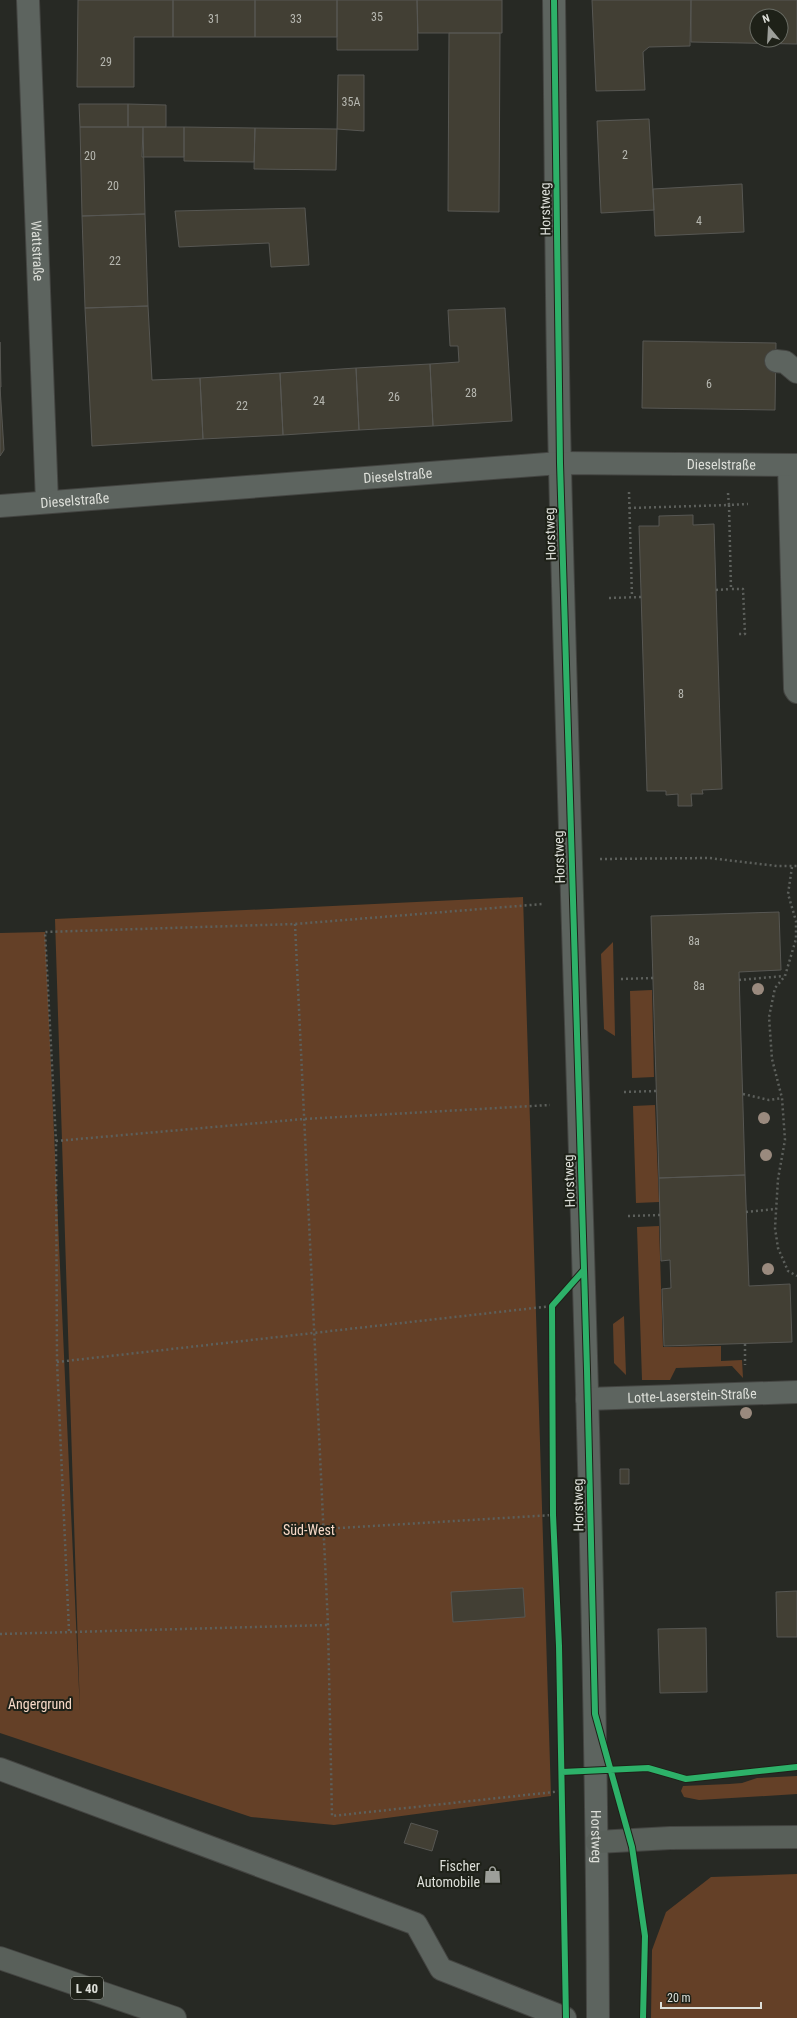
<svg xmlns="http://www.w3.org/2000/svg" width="797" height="2018" font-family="'Roboto Condensed',sans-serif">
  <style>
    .green { fill: #644027 }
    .building { fill: #423f34; stroke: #575753; fill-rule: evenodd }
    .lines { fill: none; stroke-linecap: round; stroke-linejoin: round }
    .minor-casing { stroke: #444542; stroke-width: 24 }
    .highway-casing { stroke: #444542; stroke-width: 24 }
    .path { stroke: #5d605c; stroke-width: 2.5; stroke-dasharray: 2 3; stroke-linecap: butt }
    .minor { stroke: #5d645f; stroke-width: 22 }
    .highway { stroke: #59605a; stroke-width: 22 }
    .cycleway-casing { stroke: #1e2118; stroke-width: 8 }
    .cycleway { stroke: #2db169; stroke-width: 6 }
    .tree { fill: #9a8a7e }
    .labels { text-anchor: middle; stroke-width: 4; stroke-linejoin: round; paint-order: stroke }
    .number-label { font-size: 12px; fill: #b6b7b0 }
    .shield { fill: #1e2118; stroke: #a4a69f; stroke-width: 1 }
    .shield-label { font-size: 13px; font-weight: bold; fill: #dddfd9 }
    .street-label { font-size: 14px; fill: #dddfd9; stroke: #1e2118 }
    .park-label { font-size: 14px; fill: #f8dac8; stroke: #1e2118 }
    .poi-label { font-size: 14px; fill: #dddfd9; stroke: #1e2118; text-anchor: end }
  </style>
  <rect width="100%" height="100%" fill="#272924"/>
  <!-- green -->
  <path class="green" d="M523,897L551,1796L334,1825L251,1817L0,1733V933L45,932L80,1712L55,919Z
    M613,942L615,1036L604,1029L601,954Z
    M652,990L654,1077L632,1078L630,991Z
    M655,1105L659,1202L636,1203L633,1106Z
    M659,1226L663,1347L721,1346V1361L742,1360L743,1378L732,1366L676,1368L670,1380H642L637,1227Z
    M624,1316L626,1375L614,1363L613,1324Z
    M797,1776V1794L699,1800L684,1797L681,1791L683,1786L729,1784L742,1783L757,1778Z
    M797,1874V2018H651L652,1950L666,1912L711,1877Z"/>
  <!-- building -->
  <path class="building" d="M78,0H173V37H134V87H77Z
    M173,0H255V37H173Z
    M255,0H337V37H255Z
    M337,0H417L418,50H337Z
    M417,0H502V33H418Z
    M592,0H691L690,46L649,47L643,52L645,90L596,91Z
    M691,0H797V44L691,42ZM757,16H781V40H757Z
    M449,33H500L499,212L448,211Z
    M338,75H364V131L337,129Z
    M79,104H128V127H80Z
    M128,104L166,105V127H128Z
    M649,119L654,210L601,213L597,121Z
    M80,127H143L145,214L82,216Z
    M143,127H184V157H142Z
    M184,127L255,128L254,162L184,161Z
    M255,128L337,129L336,170L254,169Z
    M742,184L744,232L655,236L653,189Z
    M305,208L309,265L271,267L269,243L179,247L175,211Z
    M145,214L148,306L85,308L82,216Z
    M148,306L152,380L200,378L203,439L92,446L85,308Z
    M505,308L512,421L433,426L430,364L459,362L458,346H450L448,310Z
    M643,341L776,343L775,410L642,408Z
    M0,342L1,387H0Z
    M430,364L433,426L359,430L356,368Z
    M356,368L359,430L283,435L280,373Z
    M280,373L283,435L203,439L200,378Z
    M0,387L4,450L0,456Z
    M693,515V525L714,524L722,789L702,790L703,794H691L692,806H678V794L666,795V791H647L639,526H659V516Z
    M779,912L781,970L739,972L745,1175L659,1178L651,916Z
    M745,1175L749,1286L790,1284L792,1342L664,1346L662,1289L671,1288L670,1260L661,1261L659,1178Z
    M620,1469H629V1484H620Z
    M523,1588L525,1617L453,1622L451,1592Z
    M797,1591V1637H777L776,1592Z
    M706,1628L707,1692L660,1693L658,1629Z
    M411,1823L438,1831L432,1851L404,1843Z"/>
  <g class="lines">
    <defs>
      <g id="minor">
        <path id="s1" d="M28,0L47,502"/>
        <path id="s2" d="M554,0C556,155 556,311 560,467C572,984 596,1501 598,2018"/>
        <path d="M776,361L785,362L797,372"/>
        <path d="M789,465L795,689L797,692"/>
        <path id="s3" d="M0,506L560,463L797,465"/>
        <path id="s4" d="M587,1399L797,1392"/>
        <path d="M0,1769L416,1924L441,1969L565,2018"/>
      </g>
      <path id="highway" d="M597,1842L670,1838L797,1837
        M0,1958L175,2018"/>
    </defs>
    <!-- minor casing -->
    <use href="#minor" class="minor-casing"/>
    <!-- highway casing -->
    <use href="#highway" class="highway-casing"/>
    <!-- path -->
    <path class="path" d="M629,492L632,597
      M728,493L729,505L748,504
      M629,508L729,505L731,589H743L745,634H739
      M716,590L731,589
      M609,598L641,597
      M600,859L709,858L777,866H797
      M792,867L788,894L796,921V939L785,976L775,988L769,1017L772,1059L782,1098L785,1140L778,1179L775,1228L778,1248L788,1271L797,1276
      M295,924L328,1625L332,1816L563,1791
      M621,979L653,978
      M739,980L784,976
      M624,1092L656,1091
      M743,1094L769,1100L782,1098
      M56,1141L304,1119L550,1105
      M746,1212L775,1209
      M628,1216L660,1215
      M745,1344V1365
      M57,1362L552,1306
      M323,1529L553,1515
      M69,1631L57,1362L56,1141L45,932L295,924L543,904
      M0,1634L328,1625"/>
    <!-- minor -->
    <use href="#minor" class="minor"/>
    <!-- highway -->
    <use href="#highway" class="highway"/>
    <defs>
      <path id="cycleway" d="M554,0L560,463L587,1370L595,1714L632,1847L645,1936L643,2018
        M562,1772L648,1768L686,1779L797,1767
        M566,2018L559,1646L553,1515L552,1306L583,1271"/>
    </defs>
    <!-- cycleway casing -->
    <use href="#cycleway" class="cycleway-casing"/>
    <!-- cycleway -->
    <use href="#cycleway" class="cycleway"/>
  </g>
  <!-- trees -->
  <g class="tree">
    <circle cx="758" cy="989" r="6"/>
    <circle cx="764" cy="1118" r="6"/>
    <circle cx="766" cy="1155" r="6"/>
    <circle cx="768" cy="1269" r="6"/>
    <circle cx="746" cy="1413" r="6"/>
  </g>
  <!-- icons -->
  <defs>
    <symbol id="shop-bare" viewBox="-9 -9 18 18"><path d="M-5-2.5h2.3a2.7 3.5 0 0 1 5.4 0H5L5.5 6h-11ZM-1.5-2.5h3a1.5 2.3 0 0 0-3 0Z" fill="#9d9f9a" stroke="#1e2118" stroke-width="2.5" paint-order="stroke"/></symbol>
  </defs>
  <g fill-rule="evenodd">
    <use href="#shop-bare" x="480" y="1862" width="25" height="25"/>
  </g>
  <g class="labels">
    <!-- number labels -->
    <g class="number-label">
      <text x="377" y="21">35</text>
      <text x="214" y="23">31</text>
      <text x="296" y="23">33</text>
      <text x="106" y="66">29</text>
      <text x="351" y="106">35A</text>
      <text x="625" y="159">2</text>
      <text x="90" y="160">20</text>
      <text x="113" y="190">20</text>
      <text x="699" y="225">4</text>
      <text x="115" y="265">22</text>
      <text x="709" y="388">6</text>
      <text x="471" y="397">28</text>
      <text x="394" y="401">26</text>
      <text x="319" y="405">24</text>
      <text x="242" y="410">22</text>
      <text x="681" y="698">8</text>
      <text x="694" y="945">8a</text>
      <text x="699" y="990">8a</text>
    </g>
    <!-- shield labels -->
    <rect class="shield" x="71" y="1977" width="32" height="22" rx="3"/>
    <g class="shield-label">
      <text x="87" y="1993">L 40</text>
    </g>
    <!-- street labels -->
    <g class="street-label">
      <text transform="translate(545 209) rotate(-91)" y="5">Horstweg</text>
      <text dy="5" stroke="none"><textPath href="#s1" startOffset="251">Wattstraße</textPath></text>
      <text dy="5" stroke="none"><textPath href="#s3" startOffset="723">Dieselstraße</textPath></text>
      <text dy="5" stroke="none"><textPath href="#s3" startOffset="399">Dieselstraße</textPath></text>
      <text dy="5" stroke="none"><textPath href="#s3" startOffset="75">Dieselstraße</textPath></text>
      <text transform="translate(550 534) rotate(-92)" y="5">Horstweg</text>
      <text transform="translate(559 857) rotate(-92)" y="5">Horstweg</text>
      <text transform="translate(569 1181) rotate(-92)" y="5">Horstweg</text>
      <text dy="5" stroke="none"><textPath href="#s4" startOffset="105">Lotte-Laserstein-Straße</textPath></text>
      <text transform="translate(578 1505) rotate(-91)" y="5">Horstweg</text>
      <text dy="5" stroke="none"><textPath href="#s2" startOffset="1837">Horstweg</textPath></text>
    </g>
    <!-- park labels -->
    <g class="park-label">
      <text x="309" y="1535">Süd-West</text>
      <text x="40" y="1709">Angergrund</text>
    </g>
    <!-- poi labels -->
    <g class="poi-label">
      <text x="480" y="1871">Fischer<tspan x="480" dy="16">Automobile</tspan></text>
    </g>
  </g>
  <!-- north arrow -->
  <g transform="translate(769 28) rotate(342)"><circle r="19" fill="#1e2118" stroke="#6a6d65"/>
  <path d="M0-3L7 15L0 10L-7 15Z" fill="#9d9f9a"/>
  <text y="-6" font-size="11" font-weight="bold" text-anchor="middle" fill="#dddfd9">N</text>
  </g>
  <!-- scale -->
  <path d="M661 2002v6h100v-6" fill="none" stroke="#dddfd9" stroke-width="2"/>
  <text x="667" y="2002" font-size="12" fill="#dddfd9" stroke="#1e2118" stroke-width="3" paint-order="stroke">20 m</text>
</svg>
